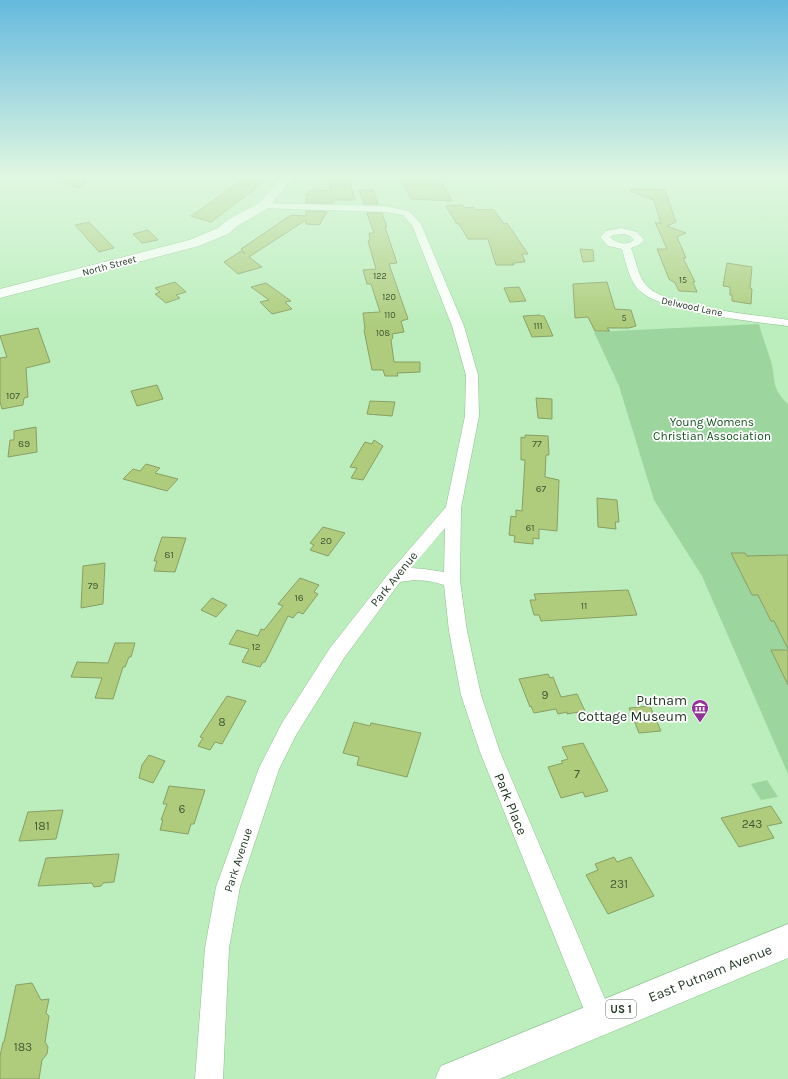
<svg xmlns="http://www.w3.org/2000/svg" width="788" height="1079" font-family="Karla,sans-serif">
  <style>
    .green { fill: #9cd69e }
    .building { fill: #aecc7c; stroke: #899f64 }
    .lines { fill: none; stroke-linecap: round; stroke-linejoin: round }
    .street-casing { stroke: #8fc090; stroke-width: 1 }
    .primary-casing { stroke: #8fc090; stroke-width: 1 }
    .street { fill: #fff; fill-rule: evenodd }
    .primary { fill: #fff; fill-rule: evenodd }
    .labels { text-anchor: middle; stroke-width: 3.5; stroke-linejoin: round; paint-order: stroke }
    .far-number-label { font-size: 9px; fill: #425836 }
    .far-street-label { font-size: 10px; fill: #1e321f; stroke: #fff }
    .number-label { font-size: 10px; fill: #425836 }
    .shield { fill: #fff; stroke: #627062; stroke-width: 1 }
    .shield-label { font-size: 11px; font-weight: bold; fill: #1e321f }
    .park-label { font-size: 12px; fill: #11561c; stroke: #fff }
    .street-label { font-size: 12px; fill: #1e321f; stroke: #fff }
    .near-number-label { font-size: 12px; fill: #425836 }
    .near-poi-label { font-size: 14px; fill: #1e321f; stroke: #fff; text-anchor: end }
    .near-street-label { font-size: 14px; fill: #1e321f; stroke: #fff }
  </style>
  <rect width="100%" height="100%" fill="#bbeebc"/>
  <!-- green -->
  <path class="green" d="M759,324C762,336 766,346 770,358C777,378 769,386 788,404V774L702,576L654,500L619,386L594,332Z
    M767,780L778,797L761,800L751,784Z"/>
  <!-- building -->
  <path class="building" d="M55,175H81L86,182L78,189Z
    M348,175L355,200H334L332,203H306V194H309V191L331,190L327,176Z
    M399,175H417L419,179H425L426,181L440,180L452,201L411,199Z
    M244,179L264,182L211,222L191,216Z
    M631,189L665,190L676,222L667,226L686,233L677,237L686,258H683L695,282H693L697,292L679,291L675,283L669,279L657,249H667L655,222L661,224L654,200L630,191Z
    M359,190H373L378,204H364Z
    M462,205L465,208L474,207L476,210L493,209L504,224L507,223L528,254H522L525,262L513,263L514,265H496L488,239H468L459,224H457L446,206Z
    M306,211L327,212L319,225L306,224V220L249,257L262,267L238,274L224,262L241,251L245,254L241,249L291,215L306,216Z
    M367,213H382L387,227H385L397,263L389,264L408,319L401,321L404,332L392,334L393,338L391,340L394,362H420V372L397,373L398,376H385L383,370H372L364,330L365,329L363,313L380,312L371,284H367L363,270L376,269L368,241L370,240L369,233H374Z
    M89,222L114,248L99,252L75,225Z
    M148,230L158,240L142,243L133,234Z
    M580,249L593,250L594,261L583,262Z
    M727,263L752,267L750,288L752,289L751,304L732,301V295H730V287L723,286Z
    M175,282L186,292L176,295L180,298L166,303L155,294L160,292L155,288Z
    M607,282L615,309L631,310L636,326L629,328H607L610,331H595L588,317L575,318L573,284Z
    M266,283L291,301L285,302L292,309L272,314L260,302L269,300L251,287Z
    M519,287L526,301L510,302L504,288Z
    M540,315L541,316H544L553,336L532,337L523,316Z
    M38,328L50,362L26,368L28,397L24,398L23,405L2,409L0,402V358L7,357L0,336Z
    M157,385L163,399L137,406L131,391Z
    M536,398L552,399V419L538,418Z
    M370,401L395,402L392,416L367,414Z
    M36,427L37,452L8,457L10,440H14V431Z
    M525,435L548,436L549,455H546L545,477L559,480L557,531L539,529V539L533,538V544L514,542L515,536L509,535L511,516L516,517V510L522,511L525,460H521V437L525,438Z
    M374,440L383,446L363,480L351,478L357,468L350,467L365,442L372,444Z
    M146,464L160,468L155,473L178,479L167,491L123,479L133,469L140,471Z
    M597,498L617,500L619,522H615L616,529L598,527Z
    M323,527L345,533L328,556L310,550L314,545L310,543Z
    M162,537L186,538L175,572L154,571L157,561H154Z
    M731,553H745L747,556L788,555V649L774,621H771L758,595H752Z
    M105,563L103,604L81,608L83,566Z
    M300,578L319,585L314,592L318,594L303,614L298,612L293,618L288,616L265,662H263L260,667L242,662L249,649L229,644L237,630L258,636L261,629L264,630L283,606L278,604Z
    M628,590L637,615L541,621L539,615H534L530,600H536L534,594Z
    M212,598L227,605L216,617L201,610Z
    M115,643H135L131,657H129L125,667H123L113,699L95,698L102,678L71,677L77,662L108,663Z
    M771,650H788V685Z
    M548,674L550,678L553,677L561,697L577,694L585,711L567,714V712L558,714L556,709L534,713L531,706L530,707L519,679Z
    M227,696L246,701L222,744L215,742L210,750L198,746L203,738L200,737Z
    M650,706L661,731L639,733L629,708Z
    M354,722L370,726L371,723L421,733L407,777L357,765L359,757L343,753Z
    M583,743L608,791L585,797L583,792L561,798L548,767L563,763L561,761L568,759L562,747Z
    M149,755L165,761L153,783L139,778L142,765Z
    M169,786L205,790L194,824H191L188,834L160,830L163,820H161L167,804H163Z
    M771,806L782,823L767,826L774,838L739,847L721,818Z
    M63,810L56,839L19,841L28,812Z
    M119,854L114,882L103,883L101,886L94,887L92,883L38,886L46,858Z
    M614,857L617,862L631,857L654,896L608,914L586,875L598,870L595,864Z
    M32,983L41,1000L49,999L46,1013L49,1016L45,1042L48,1047L47,1054L42,1060L39,1079H0V1056L3,1042H4L16,985Z"/>
  <g class="lines">
    <defs>
      <path id="street" d="M263,203L385,206L409,211L421,224L464,326L478,375L479,416L461,508L460,581L467,631L481,695L500,752L613,1018L609,1027L600,1031L591,1027L480,752L461,695L449,631L444,585C430,580 415,579 400,582L344,658L296,735L279,769L240,887L229,948L223,1079H195L205,948L216,887L259,768L282,723L330,648L389,573L446,507L465,416L466,375L452,326L412,225L403,215L385,212L260,208L259,206ZM445,528L444,572L424,569L411,568Z
        M621,228L637,232L644,240L639,245L631,248C636,260 638,276 646,285C663,307 759,315 788,320V326C756,322 661,312 640,291C629,281 626,263 622,249L608,246L600,237L606,231ZM624,234L630,236L634,240C626,246 617,244 610,237L613,235Z"/>
      <path id="primary" d="M284,175H296L267,209L239,225L228,234L199,246L0,298V289L189,240L218,228L229,219L259,203Z
        M788,924V958L499,1079H435L441,1066Z"/>
    </defs>
    <!-- street casing -->
    <use href="#street" class="street-casing"/>
    <!-- primary casing -->
    <use href="#primary" class="primary-casing"/>
    <!-- street -->
    <use href="#street" class="street"/>
    <!-- primary -->
    <use href="#primary" class="primary"/>
  </g>
  <!-- sky -->
  <linearGradient id="sky" x2="0" y2="1"><stop stop-color="#65b9de"/><stop offset="0.54" stop-color="#e0f7e1"/><stop offset="1" stop-color="#e0f7e1" stop-opacity="0"/></linearGradient>
  <rect width="788" height="326" fill="url(#sky)"/>
  <!-- icons -->
  <defs>
    <symbol id="museum-pin" viewBox="-11 -11 22 30"><path d="M0 17L-7.5 6A9.5 9.5 0 1 1 7.5 6Z" fill="#923198" stroke="#fff"/><path d="M0-6L6-3V-2H-6V-3ZM-5-1h2V3h-2ZM-1-1h2V3h-2ZM3-1h2V3H3ZM-6 4H6V6H-6Z" fill="#fff"/></symbol>
  </defs>
  <g fill-rule="evenodd">
    <use href="#museum-pin" x="690" y="698" width="20" height="27"/>
  </g>
  <g class="labels">
    <!-- far-number labels -->
    <g class="far-number-label">
      <text x="380" y="279">122</text>
      <text x="683" y="283">15</text>
      <text x="389" y="300">120</text>
      <text x="390" y="318">110</text>
      <text x="624" y="321">5</text>
      <text x="538" y="329">111</text>
      <text x="383" y="336">108</text>
    </g>
    <!-- far-street labels -->
    <g class="far-street-label">
      <text transform="translate(109 265) rotate(-15)" y="4">North Street</text>
      <text transform="translate(692 306) rotate(12)" y="4">Delwood Lane</text>
    </g>
    <!-- number labels -->
    <g class="number-label">
      <text x="13" y="399">107</text>
      <text x="24" y="447">89</text>
      <text x="537" y="447">77</text>
      <text x="541" y="492">67</text>
      <text x="530" y="531">61</text>
      <text x="326" y="544">20</text>
      <text x="169" y="558">81</text>
      <text x="93" y="589">79</text>
      <text x="299" y="601">16</text>
      <text x="584" y="609">11</text>
      <text x="256" y="650">12</text>
    </g>
    <!-- shield labels -->
    <rect class="shield" x="606" y="1000" width="30" height="18" rx="3"/>
    <g class="shield-label">
      <text x="621" y="1013">US 1</text>
    </g>
    <!-- park labels -->
    <g class="park-label">
      <text x="712" y="426">Young Womens<tspan x="712" dy="14">Christian Association</tspan></text>
    </g>
    <!-- street labels -->
    <g class="street-label">
      <text transform="translate(394 579) rotate(-51)" y="4">Park Avenue</text>
      <text transform="translate(238 860) rotate(-72)" y="4">Park Avenue</text>
    </g>
    <!-- near-number labels -->
    <g class="near-number-label">
      <text x="545" y="699">9</text>
      <text x="222" y="726">8</text>
      <text x="577" y="778">7</text>
      <text x="182" y="813">6</text>
      <text x="752" y="828">243</text>
      <text x="42" y="830">181</text>
      <text x="619" y="888">231</text>
      <text x="23" y="1051">183</text>
    </g>
    <!-- near-poi labels -->
    <g class="near-poi-label">
      <text x="687" y="705">Putnam<tspan x="687" dy="16">Cottage Museum</tspan></text>
    </g>
    <!-- near-street labels -->
    <g class="near-street-label">
      <text transform="translate(511 804) rotate(68)" y="5">Park Place</text>
      <text transform="translate(710 973) rotate(-22)" y="5">East Putnam Avenue</text>
    </g>
  </g>
</svg>
